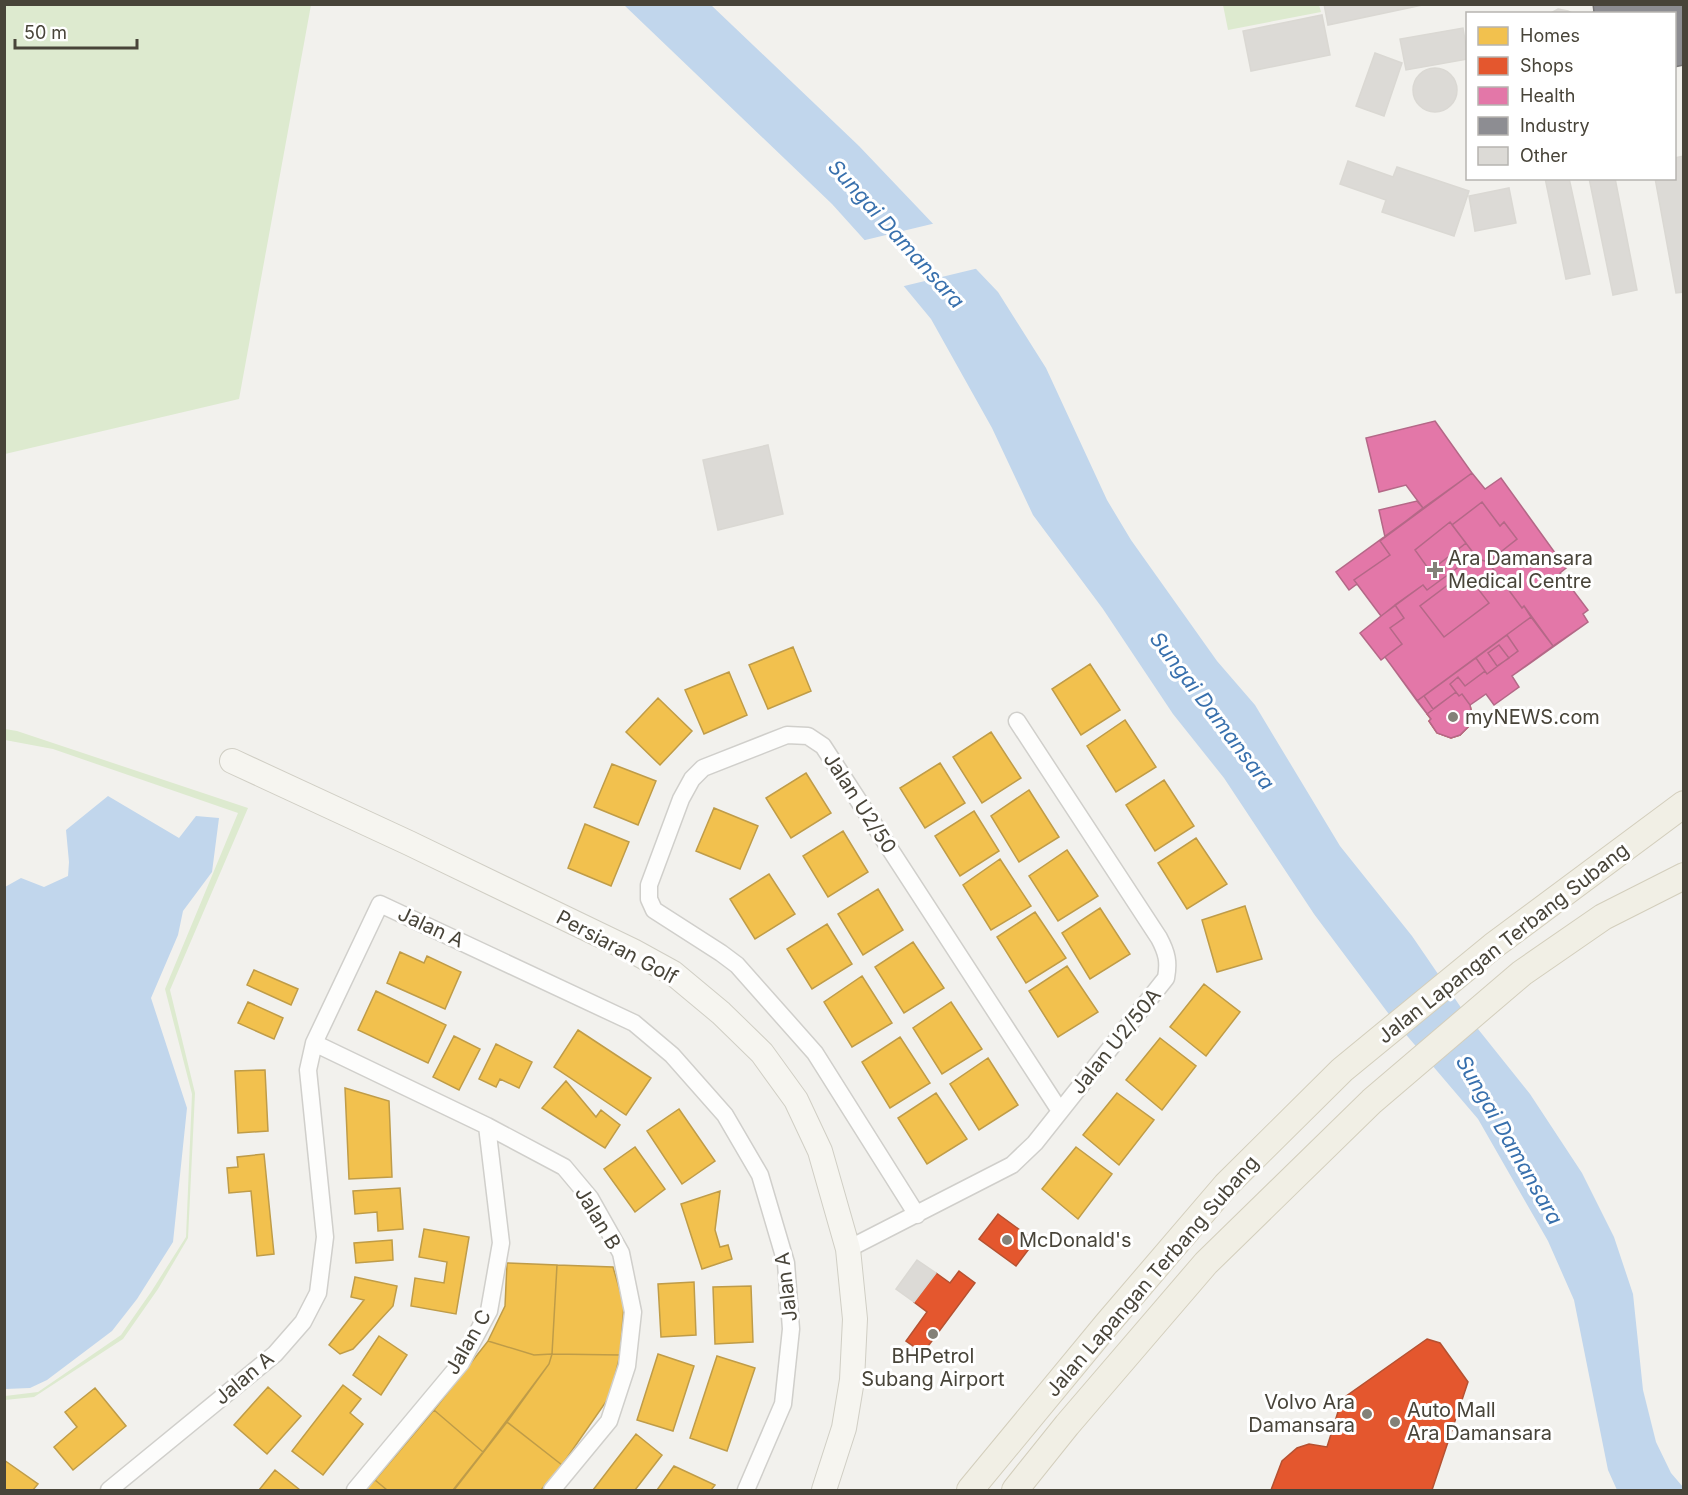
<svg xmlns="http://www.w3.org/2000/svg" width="1688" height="1495" font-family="Inter,sans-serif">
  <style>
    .green { fill: #ddeacf }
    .water { fill: #c1d6ec }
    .pier { fill: #f2f1ed }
    .homes { fill: #f2c14e; stroke: #bf9c48; stroke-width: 1.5 }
    .shops { fill: #e4572e; stroke: #b55131; stroke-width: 1.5 }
    .health { fill: #e377a8; stroke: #b46887; stroke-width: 1.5 }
    .industry { fill: #8d8d92; stroke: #787777; stroke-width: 1.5 }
    .building { fill: #dcdad6; stroke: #dad8d3; stroke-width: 1.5 }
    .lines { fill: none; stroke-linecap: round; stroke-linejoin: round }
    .street-casing { stroke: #d0cfcb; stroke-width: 19 }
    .secondary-casing { stroke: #d0cec4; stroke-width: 26 }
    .primary-casing { stroke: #d3cebc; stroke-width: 28 }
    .street { stroke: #fdfdfc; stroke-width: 16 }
    .secondary { stroke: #f6f5f0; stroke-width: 24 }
    .primary { stroke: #f1efe5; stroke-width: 26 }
    .poi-dot { fill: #848178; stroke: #fff; stroke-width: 2 }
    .labels { text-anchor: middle; stroke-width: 6; stroke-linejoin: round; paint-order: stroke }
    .poi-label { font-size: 20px; fill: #484439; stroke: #fff; text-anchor: start }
    .street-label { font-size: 20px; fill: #484439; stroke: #fff }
    .water-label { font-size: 21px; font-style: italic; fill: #3870ad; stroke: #fff }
  </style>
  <rect width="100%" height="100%" fill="#f2f1ed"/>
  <!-- green -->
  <path class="green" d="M4,5H311L239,399L5,454Z
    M1223,5H1319L1321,12L1228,30Z
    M5,729L17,731L248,808L170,990L195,1093L188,1238L158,1289L123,1339L34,1397L5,1400V1396L38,1392L121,1335L151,1292L186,1237L192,1094L165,989L238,813L53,749L5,740Z"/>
  <!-- water -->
  <path class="water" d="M624,5H711L859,146L998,292L1046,368L1107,500L1131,540L1217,661L1255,705L1340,846L1412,936L1462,1009L1530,1094L1582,1173L1614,1237L1633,1294L1643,1390L1656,1442L1671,1473L1683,1487V1490H1617L1608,1470L1574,1300L1548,1241L1478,1119L1391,1017L1314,914L1224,778L1173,714L1103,609L1033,515L992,428L931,319L878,255L832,204Z
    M108,796L179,838L196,816L219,818L212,872L183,911L178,935L151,998L187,1108L173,1242L137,1299L112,1331L47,1380L30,1388L5,1389V887L21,878L44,887L68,876L69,862L66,830Z"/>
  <!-- pier -->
  <path class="pier" d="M936,223L979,268L900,287L861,241Z"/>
  <!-- homes -->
  <path class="homes" d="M793,647L811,691L768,709L749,665Z
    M1090,664L1120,710L1081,735L1052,689Z
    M729,672L747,715L704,734L685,690Z
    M658,698L692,731L660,765L626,732Z
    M1125,720L1156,767L1116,792L1087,746Z
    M991,732L1021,778L982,803L953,757Z
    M940,763L965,803L925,828L900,788Z
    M612,764L656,781L638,825L594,807Z
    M806,773L831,813L791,838L766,798Z
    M1164,780L1194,826L1155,851L1126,805Z
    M1029,790L1059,837L1019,862L991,816Z
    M714,808L758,826L740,869L696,851Z
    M974,811L999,851L960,876L935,836Z
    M585,824L629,842L611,886L568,868Z
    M843,831L868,872L828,897L803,856Z
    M1196,838L1227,884L1187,909L1158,863Z
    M1067,850L1098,896L1058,921L1029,876Z
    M1000,859L1031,906L991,930L963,885Z
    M769,874L795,914L755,939L730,899Z
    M878,889L903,930L863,955L838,914Z
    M1245,906L1262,959L1217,972L1202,920Z
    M1100,908L1130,954L1090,979L1062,933Z
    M1035,912L1066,958L1026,983L997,937Z
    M827,924L852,964L812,989L787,949Z
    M913,942L944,988L904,1013L875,967Z
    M400,952L424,963L427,956L461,972L445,1009L387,983Z
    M1067,966L1098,1012L1058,1037L1029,991Z
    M254,970L298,989L291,1005L247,985Z
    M862,976L892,1023L852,1047L824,1002Z
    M1204,984L1240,1012L1206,1056L1170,1027Z
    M376,991L446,1025L428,1063L358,1030Z
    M248,1002L283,1018L274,1039L238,1023Z
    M951,1002L982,1049L942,1074L913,1028Z
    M578,1030L651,1078L626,1115L554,1067Z
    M454,1036L480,1049L459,1090L433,1077Z
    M900,1037L930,1083L890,1108L862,1062Z
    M1160,1038L1196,1066L1162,1110L1126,1080Z
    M496,1044L532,1062L519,1088L500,1079L496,1087L479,1079Z
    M988,1058L1018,1105L979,1130L950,1084Z
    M265,1070L268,1131L238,1133L235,1071Z
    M566,1081L596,1117L601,1110L620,1125L605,1148L542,1108Z
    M345,1088L389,1101L392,1177L349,1179Z
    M936,1093L967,1139L927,1164L898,1118Z
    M1117,1093L1154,1120L1119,1165L1083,1135Z
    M679,1109L715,1161L682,1184L647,1131Z
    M635,1147L665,1189L635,1212L604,1169Z
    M1076,1147L1112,1174L1078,1219L1042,1189Z
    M264,1154L274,1254L257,1256L251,1191L229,1193L227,1168L238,1167L237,1157Z
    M400,1188L403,1229L378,1231L377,1212L355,1214L353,1191Z
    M720,1191L715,1230L720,1247L728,1245L732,1259L702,1269L681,1204Z
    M424,1229L469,1237L456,1314L411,1306L415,1278L444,1283L447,1262L419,1257Z
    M392,1240L393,1260L356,1263L354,1243Z
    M507,1263L557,1265L552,1354L534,1355L488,1341L505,1306Z
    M557,1265L613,1267L624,1305L620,1355L552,1354Z
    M355,1277L397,1286L393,1306L353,1349L340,1354L329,1345L364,1300L351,1297Z
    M694,1282L696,1335L661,1337L658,1284Z
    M751,1286L753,1342L715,1344L713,1287Z
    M379,1336L407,1355L381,1395L353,1375Z
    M488,1341L534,1355L552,1354L549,1364L483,1452L434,1410Z
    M552,1354L620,1355L610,1396L562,1465L507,1422L549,1364Z
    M658,1354L694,1366L673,1431L637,1420Z
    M717,1356L755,1368L727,1451L690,1438Z
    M343,1385L361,1399L350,1413L363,1424L323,1475L292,1451Z
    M268,1387L301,1416L267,1454L234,1425Z
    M95,1388L126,1426L73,1470L54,1447L77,1427L65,1412Z
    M434,1410L483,1452L453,1490H387L375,1480Z
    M507,1422L562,1465L541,1490H454Z
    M636,1434L662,1455L635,1490H593Z
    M4,1460L38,1484L33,1490H4Z
    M674,1466L715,1485L711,1490H657Z
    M275,1470L300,1490H259Z
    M375,1480L387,1490H365Z"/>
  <!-- shops -->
  <path class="shops" d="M1456,692L1459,696L1462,694L1470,705L1472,715L1468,727L1460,735L1451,738L1437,733L1429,721L1431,719L1427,714Z
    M998,1214L1035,1241L1016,1266L979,1239Z
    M959,1271L975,1283L923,1353L906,1341L927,1312L914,1302L936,1273L950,1283Z
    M1427,1339L1440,1343L1468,1382L1432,1490H1271L1282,1461L1297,1448L1309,1444L1327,1447L1342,1399Z"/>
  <!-- health -->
  <path class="health" d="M1435,421L1472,473L1423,508L1406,485L1379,492L1366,438Z
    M1472,473L1485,489L1501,478L1566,568L1560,573L1588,610L1583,614L1588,622L1512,676L1519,687L1494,705L1486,694L1470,705L1472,715L1468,727L1460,735L1451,738L1437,733L1429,721L1431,719L1385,657L1381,660L1360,633L1381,616L1357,584L1349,590L1336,572Z
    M1472,473L1485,489L1501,478L1566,568L1560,573L1588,610L1583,614L1588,622L1553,646L1524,606L1522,608L1488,562L1478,559L1475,555L1427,590L1423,585L1381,616L1354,580L1390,555L1380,541Z
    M1417,501L1423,508L1385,537L1379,510Z
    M1482,502L1500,526L1504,522L1517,539L1488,562L1478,559L1452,525Z
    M1450,522L1466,543L1430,571L1415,550Z
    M1475,555L1478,559L1488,562L1522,608L1524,606L1531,617L1417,701L1385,657L1402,644L1390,628L1404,618L1395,605L1423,585L1427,590Z
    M1465,572L1489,603L1444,637L1420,606Z
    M1395,605L1404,618L1390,628L1402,644L1381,660L1360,633Z
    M1531,617L1553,646L1512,676L1519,687L1494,705L1486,694L1470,705L1462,694L1459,696L1456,692L1427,714L1417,701Z
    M1507,635L1518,651L1487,674L1476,658Z
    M1499,645L1509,658L1497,666L1488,653Z
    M1476,658L1485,671L1465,686L1458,677L1450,684L1456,692L1433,709L1424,696Z"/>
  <!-- industry -->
  <path class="industry" d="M1593,4H1684V65L1674,67V14H1589L1594,12Z"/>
  <!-- building -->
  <path class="building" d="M1324,4H1427L1328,25Z
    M1558,9L1568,11L1574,14H1549Z
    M1322,15L1330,55L1251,71L1243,31Z
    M1463,28L1468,59L1406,70L1400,39Z
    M1375,53L1402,63L1384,116L1356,106Z
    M1413 90a22 22 0 1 1 44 0a22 22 0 1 1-44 0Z
    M1684,156V292L1676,293L1655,178H1674V158Z
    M1348,161L1393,177L1397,167L1469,191L1454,236L1382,212L1386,200L1340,184Z
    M1545,178H1569L1590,274L1566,279Z
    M1589,178H1615L1637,290L1613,295Z
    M1509,188L1516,223L1475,231L1469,196Z
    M768,445L783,514L718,530L703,460Z
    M917,1260L936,1273L914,1302L896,1289Z"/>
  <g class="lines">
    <defs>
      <path id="street" d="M314,1043L487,1126L564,1167L590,1198L621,1253L633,1312L627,1366L609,1421L552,1490
        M917,1215L815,1053L737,965L721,953L654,910L649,899V885L681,799L692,779L703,768L787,735L808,736L823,746L1060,1111
        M848,1249L1012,1165L1035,1143L1166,978C1169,962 1167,953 1159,938L1017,721
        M109,1490L275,1354L303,1322L318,1293L325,1237L308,1070L314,1043L380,904L634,1023L672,1055L725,1115L760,1175L786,1263L791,1329L783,1404L746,1490
        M355,1490L461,1363L489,1311L501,1243L487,1126"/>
      <path id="secondary" d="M232,761L409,843L633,951L673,973L721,1013L762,1053L796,1100L820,1151L848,1249L855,1319L852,1380L844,1428L824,1490"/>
      <path id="primary" d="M970,1490L1107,1324L1226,1185L1342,1070L1493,946L1684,804
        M1015,1490L1067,1425L1206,1263L1372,1101L1522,973L1603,917L1684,876"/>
    </defs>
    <!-- street casing -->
    <use href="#street" class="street-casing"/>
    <!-- secondary casing -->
    <use href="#secondary" class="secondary-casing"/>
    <!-- primary casing -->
    <use href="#primary" class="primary-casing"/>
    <!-- street -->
    <use href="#street" class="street"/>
    <!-- secondary -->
    <use href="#secondary" class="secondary"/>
    <!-- primary -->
    <use href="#primary" class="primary"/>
  </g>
  <!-- markers -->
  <g class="poi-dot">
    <path d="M1432 561h6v6h6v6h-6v6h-6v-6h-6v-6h6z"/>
    <circle cx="1453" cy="717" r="6"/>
    <circle cx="1007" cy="1240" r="6"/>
    <circle cx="933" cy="1334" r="6"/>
    <circle cx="1367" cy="1414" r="6"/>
    <circle cx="1395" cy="1422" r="6"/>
  </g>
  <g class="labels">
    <!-- poi labels -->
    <g class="poi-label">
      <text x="1448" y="565">Ara Damansara<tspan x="1448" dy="23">Medical Centre</tspan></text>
      <text x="1465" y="724">myNEWS.com</text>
      <text x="1019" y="1247">McDonald's</text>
      <text x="933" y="1363" text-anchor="middle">BHPetrol<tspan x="933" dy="23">Subang Airport</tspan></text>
      <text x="1355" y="1409" text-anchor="end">Volvo Ara<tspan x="1355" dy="23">Damansara</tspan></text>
      <text x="1407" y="1417">Auto Mall<tspan x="1407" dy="23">Ara Damansara</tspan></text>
    </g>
    <!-- street labels -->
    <g class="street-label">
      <text transform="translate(860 803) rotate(57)" y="7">Jalan U2/50</text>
      <text transform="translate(431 927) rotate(25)" y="7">Jalan A</text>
      <text transform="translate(1503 943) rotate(-38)" y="7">Jalan Lapangan Terbang Subang</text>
      <text transform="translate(617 947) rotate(28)" y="7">Persiaran Golf</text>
      <text transform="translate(1116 1041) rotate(-51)" y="7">Jalan U2/50A</text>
      <text transform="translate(598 1218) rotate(59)" y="7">Jalan B</text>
      <text transform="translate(1152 1276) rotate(-49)" y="7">Jalan Lapangan Terbang Subang</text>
      <text transform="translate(786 1287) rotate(-97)" y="7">Jalan A</text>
      <text transform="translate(468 1342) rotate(-60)" y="7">Jalan C</text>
      <text transform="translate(244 1378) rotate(-40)" y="7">Jalan A</text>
    </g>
    <!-- water labels -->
    <g class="water-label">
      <text transform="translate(896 234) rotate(48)" y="7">Sungai Damansara</text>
      <text transform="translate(1212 711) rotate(53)" y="7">Sungai Damansara</text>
      <text transform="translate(1509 1140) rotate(60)" y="7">Sungai Damansara</text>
    </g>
  </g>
  <!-- border -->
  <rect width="1688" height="1495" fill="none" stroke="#484439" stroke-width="12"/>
  <!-- legend -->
  <rect x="1466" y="12" width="210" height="168" fill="#ffffff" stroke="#b6b4b0" stroke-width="1.5"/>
  <rect x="1478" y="27" width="30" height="18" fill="#f2c14e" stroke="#b6b4b0" stroke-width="1.5"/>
  <text x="1520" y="42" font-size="18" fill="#484439">Homes</text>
  <rect x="1478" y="57" width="30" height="18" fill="#e4572e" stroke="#b6b4b0" stroke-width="1.5"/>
  <text x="1520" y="72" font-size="18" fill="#484439">Shops</text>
  <rect x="1478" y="87" width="30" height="18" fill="#e377a8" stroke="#b6b4b0" stroke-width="1.5"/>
  <text x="1520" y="102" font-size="18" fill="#484439">Health</text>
  <rect x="1478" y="117" width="30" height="18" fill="#8d8d92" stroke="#b6b4b0" stroke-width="1.5"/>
  <text x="1520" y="132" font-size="18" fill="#484439">Industry</text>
  <rect x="1478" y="147" width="30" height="18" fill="#dcdad6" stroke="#b6b4b0" stroke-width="1.5"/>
  <text x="1520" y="162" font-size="18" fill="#484439">Other</text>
  <!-- scale -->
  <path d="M15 39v9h122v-9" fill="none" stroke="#484439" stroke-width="3"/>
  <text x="24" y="39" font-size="18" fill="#484439" stroke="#ffffff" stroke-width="4.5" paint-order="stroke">50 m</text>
</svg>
